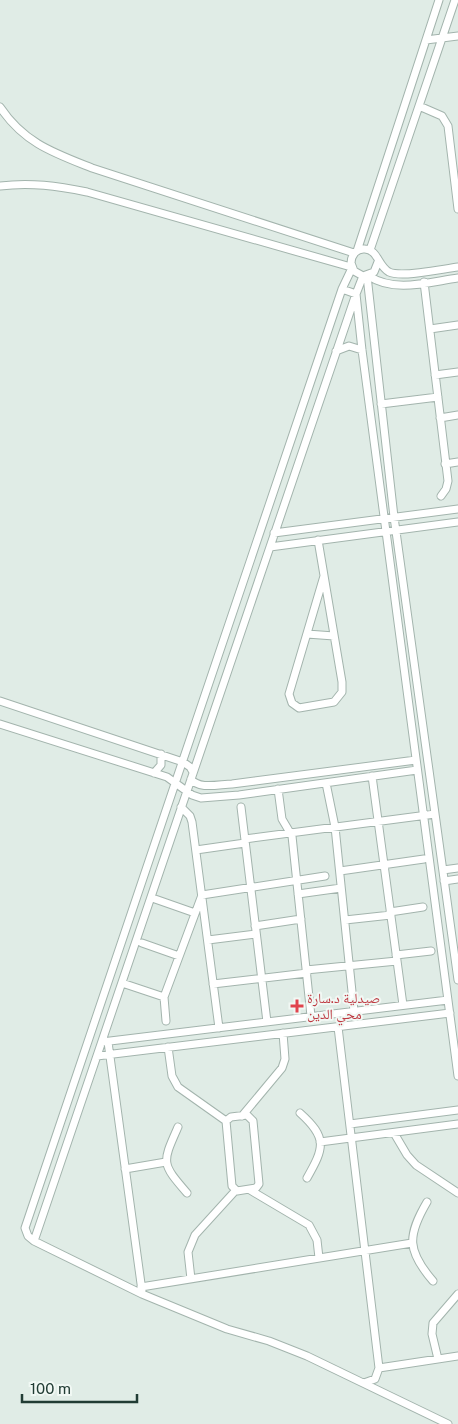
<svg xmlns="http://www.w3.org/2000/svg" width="458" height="1424" font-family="'Public Sans','Noto Naskh Arabic',sans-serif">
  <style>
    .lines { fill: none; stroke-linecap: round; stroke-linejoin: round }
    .minor-casing { stroke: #a3b4ad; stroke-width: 9 }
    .minor { stroke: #fff; stroke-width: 7 }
    .health-dot { fill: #e0444e; stroke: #f1f8f4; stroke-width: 2 }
    .labels { text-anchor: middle; stroke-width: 4; stroke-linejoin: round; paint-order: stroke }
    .health-label { font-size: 14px; fill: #be3a42; stroke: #f1f8f4; text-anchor: start }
  </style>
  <rect width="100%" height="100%" fill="#e0ece6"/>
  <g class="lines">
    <defs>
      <path id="minor" d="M426,40L458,36
        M419,106L442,116L448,126L458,209
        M0,107C24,143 54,153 92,168L354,253
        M0,186C30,182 58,186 87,192L351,267
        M370,250L455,0
        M357,251L439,0
        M378,262L374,272L363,276L354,271L351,263C351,256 356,248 365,249C378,250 378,266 389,272C402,278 442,269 458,267
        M352,268L342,289L25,1228L28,1236L34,1241L142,1294L227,1329L269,1341L307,1356L448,1424
        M367,276L394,517L458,980
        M369,276C394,293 429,282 458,278
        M424,282L448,481L446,489L441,496
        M342,289L356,294L362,350L458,1076
        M430,329L458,325
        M336,351L349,346L362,350
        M435,375L458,372
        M381,404L438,397
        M440,418L458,415
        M445,464L458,462
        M274,533L458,509
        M318,540L342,682V692L334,702L299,708L292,703L289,694L324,576
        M270,547L458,522
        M307,634L334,636
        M0,701L183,762L190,767L193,772
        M0,724L167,777L192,795L201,798L239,795L417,770
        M154,773L161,765V754
        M372,776L403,1005
        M191,779C199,790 220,784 232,784L416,760
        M326,783L335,827L354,1011
        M278,789L282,819L292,836L311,1016
        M181,807L190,816L192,822L219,1028
        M241,807L267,1022
        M245,839L435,814
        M196,850L245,843
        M443,870L458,868
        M340,871L424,859
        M444,881L458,879
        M298,894L341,888
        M155,899L195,913
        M390,912L423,907
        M345,920L391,915
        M255,926L301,919
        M208,940L256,934
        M142,943L179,956
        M396,955L431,951
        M306,970L397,961
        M122,983L164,997
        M213,984L307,973
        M166,1021L164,997L202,895L325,876
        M338,1027L379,1368L375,1379L364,1383
        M102,1042L448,1000
        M108,1042L142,1291
        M168,1047L172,1076L178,1087L226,1121
        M97,1056L450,1013
        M300,1113C328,1138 324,1148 307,1178
        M247,1115L253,1121L259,1184L256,1188L237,1191L232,1186L226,1121L231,1117Z
        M242,1116L282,1068L285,1059L283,1033
        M350,1124L458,1110
        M178,1127C162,1163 161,1163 187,1193
        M394,1133L407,1155L416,1165L458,1193
        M320,1142L458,1124
        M125,1169L166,1162
        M250,1190L309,1225L317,1240L319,1258
        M427,1202C407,1236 407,1251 433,1281
        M34,1241L356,294L363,276
        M191,1279L188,1252L195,1235L236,1190
        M141,1287L412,1243
        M438,1359L432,1334L433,1323L458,1294
        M379,1368L458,1356"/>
    </defs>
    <!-- minor casing -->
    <use href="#minor" class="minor-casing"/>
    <!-- minor -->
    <use href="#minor" class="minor"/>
  </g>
  <!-- markers -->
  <path class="health-dot" d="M294.5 998.5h5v5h5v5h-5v5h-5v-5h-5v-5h5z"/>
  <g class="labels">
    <!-- health labels -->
    <g class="health-label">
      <text x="307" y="1003">صيدلية د.سارة<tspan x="307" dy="16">محي الدين</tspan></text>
    </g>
  </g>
  <!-- scale -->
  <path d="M22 1394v8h115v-8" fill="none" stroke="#213c34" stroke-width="2.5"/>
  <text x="30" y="1394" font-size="15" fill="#213c34" stroke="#f1f8f4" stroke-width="4" paint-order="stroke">100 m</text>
</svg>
